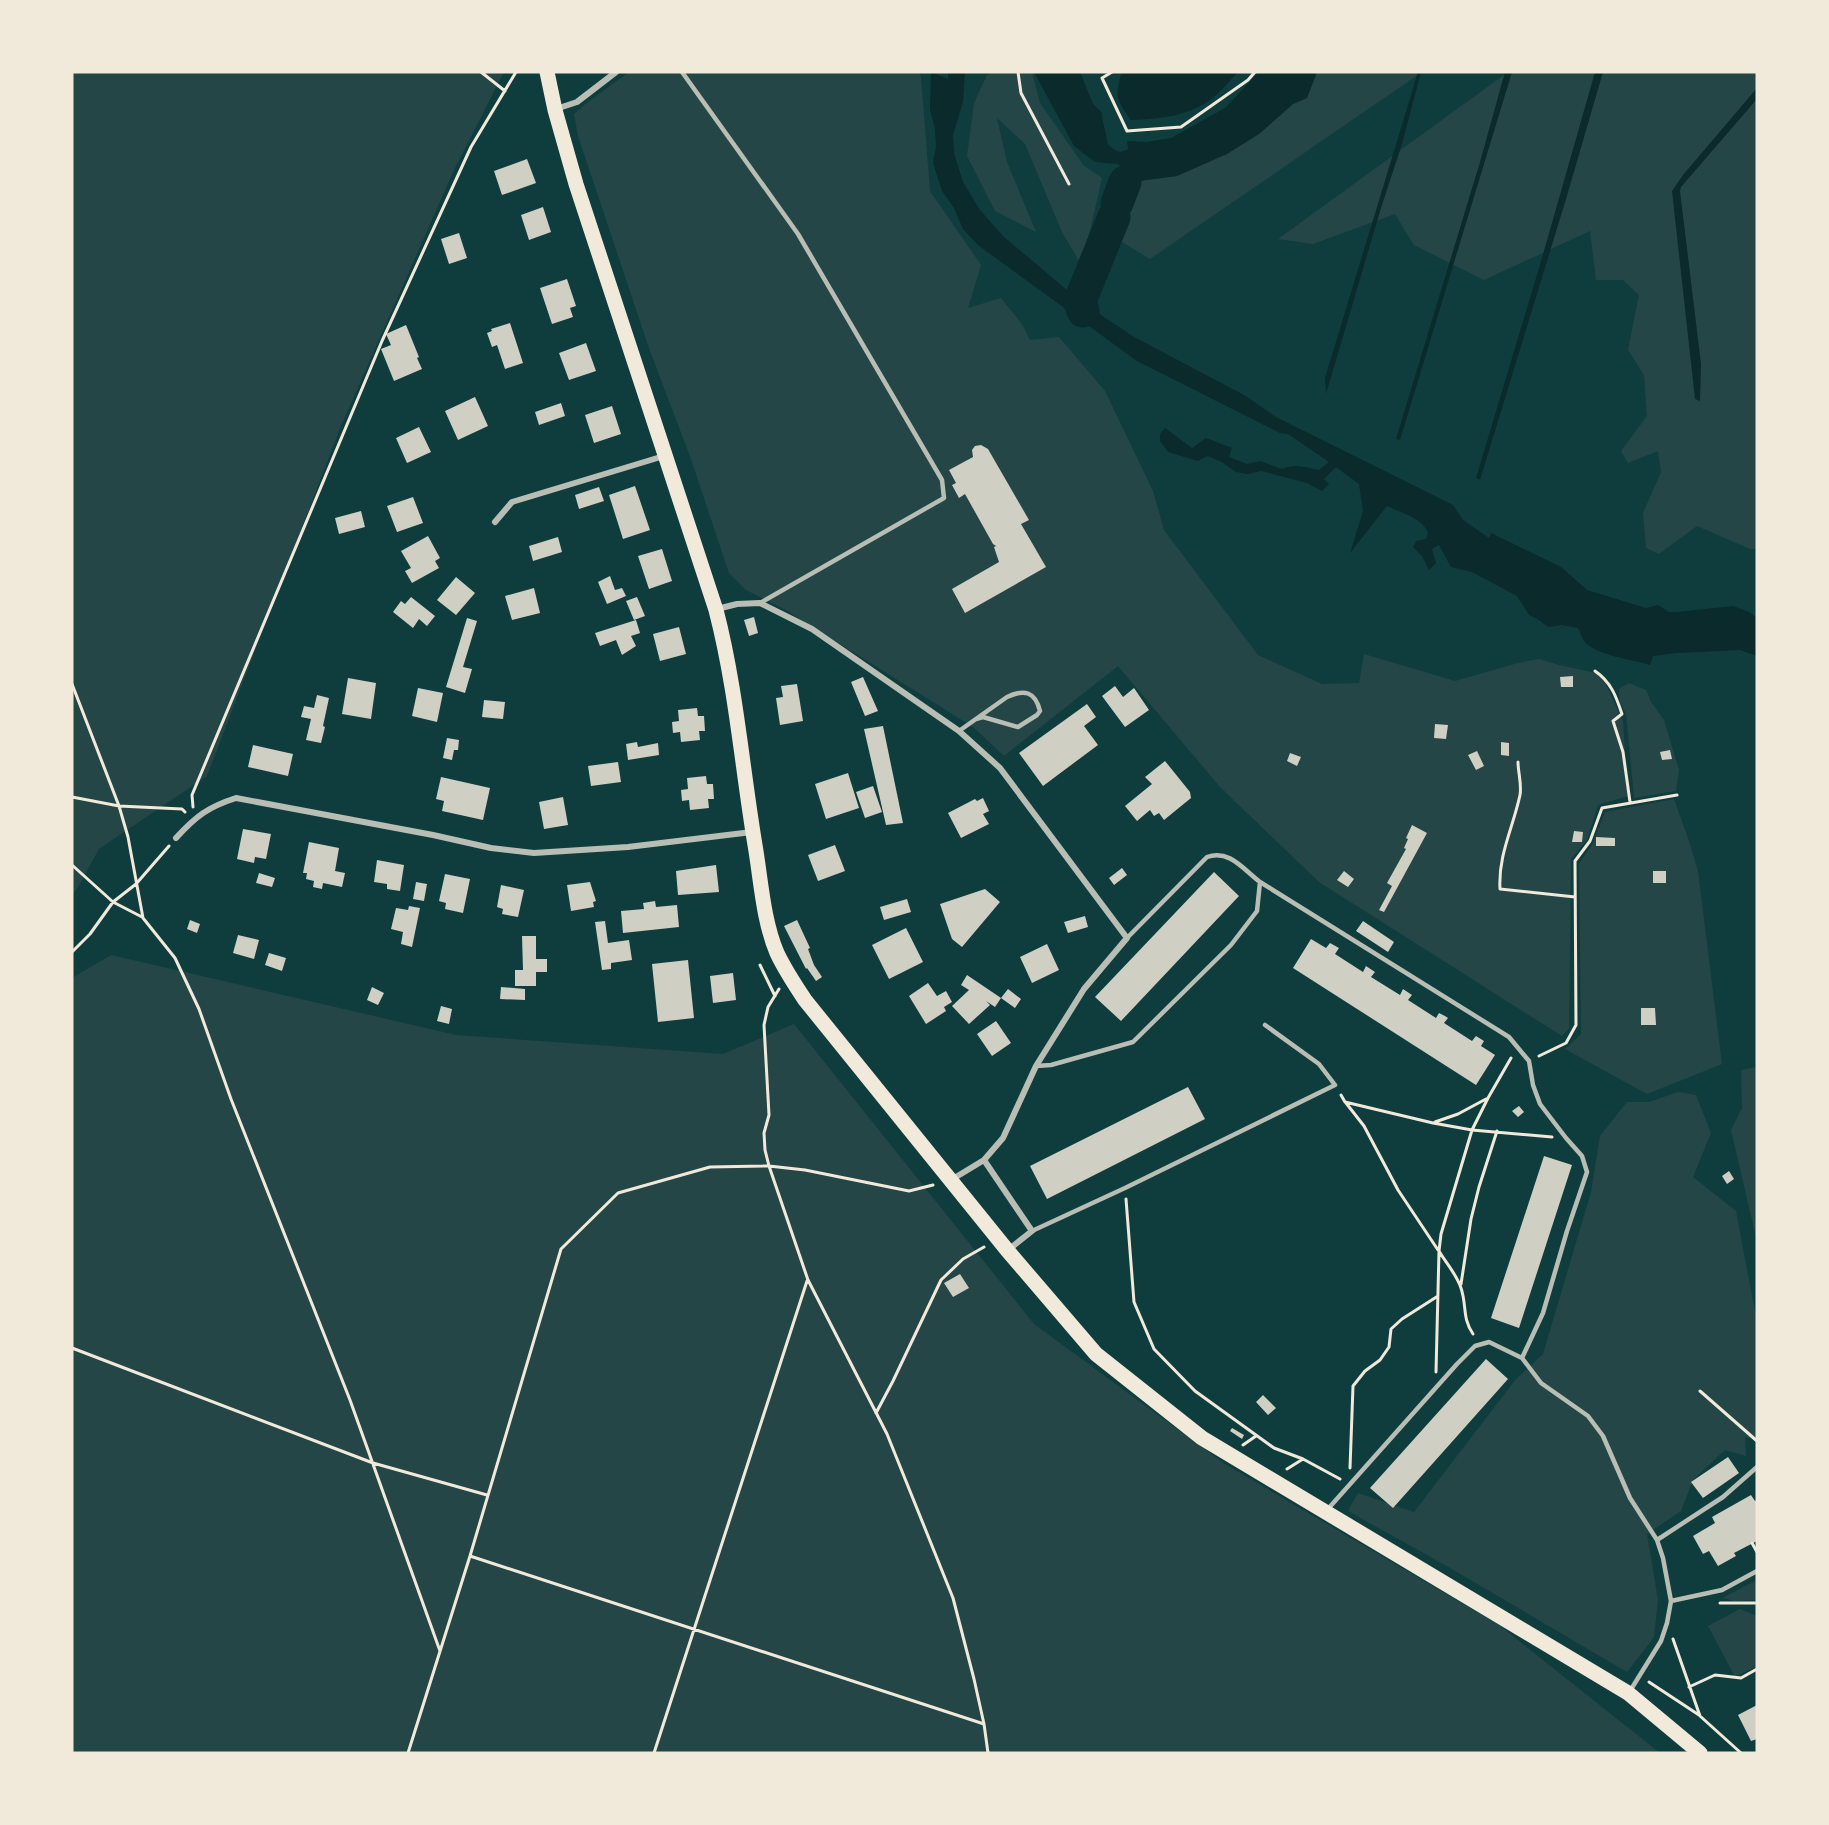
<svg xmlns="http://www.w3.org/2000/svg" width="1829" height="1825" font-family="'Space Grotesk',sans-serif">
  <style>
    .green { fill: #244646 }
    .water { fill: #0a2a2b }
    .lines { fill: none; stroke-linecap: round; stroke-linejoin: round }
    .river { stroke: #0a2a2b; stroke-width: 33 }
    .building { fill: #cfcfc3 }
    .path { stroke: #f1e9da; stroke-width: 3 }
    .service { stroke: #b8beb3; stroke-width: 4.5 }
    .minor { stroke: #b8beb3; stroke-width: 6 }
    .primary { stroke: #f1e9da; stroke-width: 15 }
  </style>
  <rect width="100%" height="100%" fill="#0f3d3e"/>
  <!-- green -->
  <path class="green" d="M72,72H504L454,170L341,426L207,776L99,849L77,889L72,894Z
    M629,72H919L921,77L930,191L981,265L968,308L1001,298L1022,324L1030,340L1059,337L1105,391L1153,491L1164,530L1258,655L1322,684L1359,683L1364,654L1455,681L1518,663L1539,659L1559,665L1601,674L1623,721L1628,796L1598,805L1587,840L1571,859L1569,1029L1562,1036L1319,882L1220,787L1118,666L1004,756L973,727L784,609L746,590L729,573L691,459L650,351L578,136L574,114L584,105Z
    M994,72H1032L1040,103L1084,166L1102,178L1082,266L1062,232L1025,144L997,118L1007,162L1036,232L995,211L967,156L974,103L987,75Z
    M1317,72H1422L1150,259L1114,237L1120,191L1138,181L1177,176L1259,134L1293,104L1307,98Z
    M1508,72H1757V549H1750L1697,526L1659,554L1646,548L1643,513L1661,472L1658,451L1628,463L1621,451L1647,416L1644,375L1628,350L1639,295L1623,280H1596L1590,231L1484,280L1414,245L1395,214L1313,244L1278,239Z
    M1629,683L1646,690L1651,702L1664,720L1679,770L1676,791L1634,798L1626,714L1620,702L1619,689Z
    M1674,799L1689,841L1698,871L1722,1064L1647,1094L1565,1049L1581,1034L1579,864L1593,843L1605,812Z
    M111,955L456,1035L723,1054L794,1024L1034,1324L1225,1464L1499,1625L1660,1753H72V978Z
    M1757,1067V1242L1731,1130L1742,1108L1741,1070Z
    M1678,1092L1696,1095L1711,1133L1693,1177L1736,1211L1757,1322V1440L1745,1437L1746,1456L1725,1450L1693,1480L1681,1511L1647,1534L1658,1600L1654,1637L1627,1672L1445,1565L1348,1511L1358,1493L1414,1512L1516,1379L1543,1354L1591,1192L1600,1136L1627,1102H1649Z
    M1757,1580V1600L1734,1601L1722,1598Z
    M1740,1609L1757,1616V1666L1735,1677L1708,1626Z"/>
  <!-- water -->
  <path class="water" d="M931,72L948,79V72H965L963,102L953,135L954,153L963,182L980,210L1003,236L1080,301L1134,337L1244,395L1276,417L1453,505L1463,520L1489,538L1491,533L1561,567L1587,590L1646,608L1658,605L1669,612H1677L1733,606L1749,612L1757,618V656L1740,650L1676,653L1653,656L1650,665C1631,659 1597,656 1584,641C1582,638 1580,632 1578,628L1562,625L1548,627L1539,620L1529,615L1517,596L1472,572L1451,567L1439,545L1432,549L1436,563L1429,570L1422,556L1413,547L1416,541L1426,539L1428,533C1423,518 1401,513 1387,506L1350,553L1363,511L1359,484L1336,467L1324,479L1329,484L1322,491L1307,483L1261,471L1248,474L1236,472L1220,461L1207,456L1198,461L1168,452L1160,441V434L1165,428L1192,448L1206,438L1232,448L1229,457L1247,464L1260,461L1282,469C1295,463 1305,467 1319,470L1329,462L1288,434L1280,433L1137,361L978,245L963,229L954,208L942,191L933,163L936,147L935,129L930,109Z
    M1034,72H1080L1093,104L1102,113C1102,124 1107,132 1107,143C1114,150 1118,155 1128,149L1127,141L1147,142L1171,138L1225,108L1259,72H1317L1307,98L1293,104L1259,134L1227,154L1177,176L1139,181L1131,186L1125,182L1121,177L1124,170L1118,164L1095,162L1074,146Z
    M1125,72H1238C1230,80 1223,89 1215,96C1192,116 1160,119 1131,120C1116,99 1115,98 1121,74Z
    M1418,72H1421L1402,144L1381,208L1326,394L1325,378Z
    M1505,72H1512L1400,440L1396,439L1480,162Z
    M1595,72H1603L1566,199L1480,480L1476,478L1542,258Z
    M1757,88V99L1681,187L1680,191L1701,364L1700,401L1695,399L1672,191L1683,175Z"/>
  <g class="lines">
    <!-- river -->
    <path class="river" d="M1117,203L1125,182
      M1083,311L1080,301L1114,217"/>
  </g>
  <!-- building -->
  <path class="building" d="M527,159L536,183L502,195L494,171Z
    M543,207L551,232L529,240L521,215Z
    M459,233L467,258L449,264L441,239Z
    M567,279L576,306L570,308L573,317L552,324L540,288Z
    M510,323L523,363L505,369L497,345L492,347L487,333L492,331L491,329Z
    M406,325L419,357L417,358L422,369L394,381L381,349L391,345L386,334Z
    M586,343L596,371L569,380L559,353Z
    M475,397L488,426L458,440L445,411Z
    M561,403L565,416L539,425L535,412Z
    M612,406L621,434L594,443L585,415Z
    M419,427L431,452L407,463L396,438Z
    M981,445L988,449L1029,520L1021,524L1046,567L965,613L952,589L999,562L994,547L996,546L993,544L965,494L959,498L952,485L956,483L949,470L973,457L972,450L975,446Z
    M635,486L650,530L623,539L609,495Z
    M599,487L604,501L579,509L575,495Z
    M413,497L423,523L397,532L387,506Z
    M361,511L365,527L339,534L335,518Z
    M428,536L440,558L435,561L439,568L412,583L405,571L411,568L401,551Z
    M558,537L562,552L533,561L529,546Z
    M662,549L672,581L649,589L638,556Z
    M610,576L615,590L622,588L626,596L607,604L598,582Z
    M456,577L475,593L456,615L437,600Z
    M534,588L540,613L512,620L505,596Z
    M411,597L435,616L427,626L419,619L413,628L393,612L401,601L405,604Z
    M637,597L645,616L634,620L626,601Z
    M754,617L758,633L749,636L744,620Z
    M467,618L477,621L463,667L472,669L465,693L446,687Z
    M636,620L640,633L631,636L636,646L622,655L616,640L600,646L595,633Z
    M679,627L686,654L660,661L653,634Z
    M1573,676V687H1561L1560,677Z
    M863,677L878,711L865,716L851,682Z
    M348,678L376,683L371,719L342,714Z
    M797,684L803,721L780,725L776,698L783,697L781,686Z
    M1115,686L1123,697L1134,688L1149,710L1125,727L1102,696Z
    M418,688L443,693L437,722L412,716Z
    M317,695L329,698L323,726L325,727L321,743L306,740L311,719L301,717L304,706L314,708Z
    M484,700L505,702L503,719L482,717Z
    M1087,704L1096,717L1084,726L1098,745L1043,786L1019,753Z
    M697,708L698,716H704L705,731H699L700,740L681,742L680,732L673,733L672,722L679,721L678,710Z
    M1435,724L1448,725L1446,739L1434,738Z
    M883,726L903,823L886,825L864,729Z
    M447,738L459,740L458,750H454L452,760L443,758Z
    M637,742L638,747L658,743L659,755L628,760L626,744Z
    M1501,742L1509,743V756L1501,755Z
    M253,745L293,754L288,776L248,767Z
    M1670,750L1672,759L1662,760L1660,752Z
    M1477,751L1484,766L1476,770L1468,755Z
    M1290,753L1301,757L1297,766L1287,761Z
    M1165,761L1190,792L1191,798L1164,820L1159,813L1154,816L1150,810L1137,821L1125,806L1152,784L1145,777Z
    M618,762L621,782L591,786L588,766Z
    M848,773L859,808L826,819L815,784Z
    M706,776L707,784H713L714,799H708L709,808L690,810L689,800L682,801L681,790L688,789L687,778Z
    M441,777L490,788L483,820L442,811L444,801L436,799Z
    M873,786L882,812L865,818L856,792Z
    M563,797L568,825L544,829L539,802Z
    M983,798L989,811L983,814L989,824L961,838L948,813L975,799L977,801Z
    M1412,825L1427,833L1384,912L1379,910L1392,886L1387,883L1406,849L1404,848L1408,839L1406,838Z
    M243,829L271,834L266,859L255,857L254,863L237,859Z
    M1574,831L1583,832L1582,842H1572Z
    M1596,837L1615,838V846H1596Z
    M309,842L339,848L335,871L345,873L342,887L323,883L322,889L313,887L314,881L306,879L307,873H303Z
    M835,845L845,871L818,881L808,855Z
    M377,860L404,865L400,891L387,889V884L374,882Z
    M716,865L719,892L678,895L676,871Z
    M1122,868L1127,875L1114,885L1109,878Z
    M1344,871L1354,879L1348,887L1337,880Z
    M1653,871H1666V883H1653Z
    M1214,872L1239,896L1121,1021L1095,997Z
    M259,873L275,878L272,887L256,883Z
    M445,874L470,879L463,913L445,909L446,903L439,901Z
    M416,882L427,884L424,901L413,899Z
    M590,882L596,901L593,902L594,907L571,911L567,885Z
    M501,885L524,890L518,917L502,914L503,909L497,907Z
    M985,889L1000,902L962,947L952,939L940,904Z
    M907,899L911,912L884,920L880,907Z
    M655,901L656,907L677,905L679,927L623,933L621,911L644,909L643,903Z
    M409,906L420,908L412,947L401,944L403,932L391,929L396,908L408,910Z
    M1085,916L1088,927L1068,933L1064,922Z
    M190,920L200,924L197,933L187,929Z
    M797,920L810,948L808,949L814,965L822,977L816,981L807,968L806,969L784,926Z
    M605,921L608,943L629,940L632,960L611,963V969L602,970L595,922Z
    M1363,921L1394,942L1388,952L1356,931Z
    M906,928L923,962L889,979L872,945Z
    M238,935L259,940L254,959L233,953Z
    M522,936H536V959H547V972H536V986H515V970H523Z
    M1311,939L1326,948L1330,943L1339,948L1335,954L1363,972L1366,966L1375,972L1371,977L1400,995L1403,989L1412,995L1408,1000L1436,1018L1439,1013L1445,1016L1448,1018L1444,1023L1472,1041L1476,1036L1484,1041L1481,1046L1495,1055L1476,1085L1293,968Z
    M1047,944L1059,970L1032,983L1020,957Z
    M269,953L286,958L282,971L265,965Z
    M688,960L694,1018L658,1022L652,964Z
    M733,973L736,1000L713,1003L710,976Z
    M967,975L1001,998L995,1007L986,1001L990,1005L969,1024L952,1006L969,990L961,985Z
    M928,983L937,996L946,991L952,1002L944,1007L946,1011L926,1024L909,996Z
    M372,987L384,993L378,1005L367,1000Z
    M501,987L525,989V1000L500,999Z
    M1008,989L1021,999L1015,1008L1001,998Z
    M441,1006L452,1009L449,1024L437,1021Z
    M1641,1008H1655L1656,1025H1641Z
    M996,1021L1011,1043L992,1056L977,1034Z
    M1188,1087L1205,1119L1047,1199L1030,1166Z
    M1519,1106L1524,1112L1518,1117L1512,1111Z
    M1544,1156L1572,1165L1519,1328L1491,1318Z
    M1729,1171L1734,1179L1727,1184L1722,1176Z
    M960,1274L969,1288L953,1297L944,1283Z
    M1486,1359L1508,1379L1393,1508L1370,1488Z
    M1263,1395L1276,1408L1268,1415L1256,1402Z
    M1232,1428L1244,1435L1242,1439L1230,1431Z
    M1728,1457L1739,1473L1703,1498L1691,1482Z
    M1751,1495L1755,1501L1757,1500V1541L1734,1553L1736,1556L1718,1566L1709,1551L1703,1554L1693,1536L1715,1523L1712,1517Z
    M1757,1705V1739L1751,1741L1738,1715Z"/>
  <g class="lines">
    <!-- path -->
    <path class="path" d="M481,72L505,91
      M1018,72L1021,93L1069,184
      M1112,72L1102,78L1127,131L1181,127L1248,80L1255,72
      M1595,671C1611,682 1616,696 1622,714L1613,721L1623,752L1630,802
      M72,684L119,806L128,837L143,918L175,958L199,1009L231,1099L350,1400L440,1651
      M1518,762C1518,772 1522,785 1520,795C1513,828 1498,855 1500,889L1575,897
      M72,797L119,806L182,809L185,812
      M193,807L192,795L382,341L471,147L516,72
      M72,865L113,902L142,917
      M72,952L90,934L113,902L136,884L169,846
      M760,965L775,996
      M779,989L768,1007L764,1025L769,1115L764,1133L765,1150L769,1166L808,1280L887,1434L953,1598L974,1679L984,1724L988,1753
      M1539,1056L1566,1043L1576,1025L1575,861L1590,841L1602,808L1677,795
      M1341,1095L1345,1102L1433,1123L1472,1130L1552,1137
      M1346,1103L1364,1126L1398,1190L1438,1250
      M1435,1122L1458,1114L1486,1099
      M1126,1199L1134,1302L1154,1349L1195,1391L1274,1448L1303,1459L1340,1479
      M1439,1251L1441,1234L1472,1130L1488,1098L1511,1058
      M1461,1284L1471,1219L1479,1187L1497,1131
      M72,1348L373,1463L487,1495
      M1436,1372L1439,1251C1446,1263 1457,1275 1461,1288C1467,1306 1462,1318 1473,1334
      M1700,1391L1757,1441
      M876,1413L893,1381L941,1280L963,1259L984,1247
      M1243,1445L1256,1436
      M1350,1468L1353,1386L1365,1371L1380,1360L1389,1347L1391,1329L1402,1319L1438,1296
      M1287,1469L1303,1459
      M1752,1543L1757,1552
      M470,1556L984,1724
      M1720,1603H1757
      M1673,1639L1700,1716L1741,1753
      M1649,1682L1699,1715
      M1689,1687L1715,1675L1741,1678L1757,1669
      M408,1753L470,1556L561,1249L618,1193L710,1167L769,1166L805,1170L909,1191L933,1185
      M654,1753L807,1281"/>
    <!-- service -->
    <path class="service" d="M682,72L798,234L942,480L944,498L760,603
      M959,731L1007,697C1024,689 1035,691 1040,711L1037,715L1018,727L983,717L976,719
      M1260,882L1509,1037L1529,1061L1533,1085L1540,1104L1566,1138L1582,1156L1587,1172L1567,1231L1543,1313L1522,1358
      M1036,1066L1051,1065L1133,1042L1231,945L1257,911L1260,882C1243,869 1229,849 1207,857L1127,938
      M1032,1231L1125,1188L1335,1085L1319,1064L1265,1025
      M1327,1510L1457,1364L1475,1346L1489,1342L1522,1358L1541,1383L1588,1416L1603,1436L1630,1498L1657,1540L1663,1558L1671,1601L1667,1623L1661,1641L1630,1691
      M1657,1540L1723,1497L1757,1467
      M1671,1601L1722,1590L1757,1571"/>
    <!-- minor -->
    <path class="minor" d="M556,109L577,102L616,72
      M495,522L512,502L664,456
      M717,609L737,604L760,603L812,629L959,731L1000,768L1127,938L1084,989L1036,1066L1003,1138L984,1160L951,1180
      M176,838C196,816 208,807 236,798L433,835L491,848L534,853L628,847L752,832
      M984,1160L1032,1231L1008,1250"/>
    <!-- primary -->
    <path class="primary" d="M547,72L555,110L576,184L716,610C736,687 742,767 755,845C761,880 763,920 777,953C785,970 795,985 805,1000L1007,1250L1096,1354L1202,1438L1628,1693L1700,1753"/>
  </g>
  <!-- border -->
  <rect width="1829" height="1825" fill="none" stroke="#f1e9da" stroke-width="147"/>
</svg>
